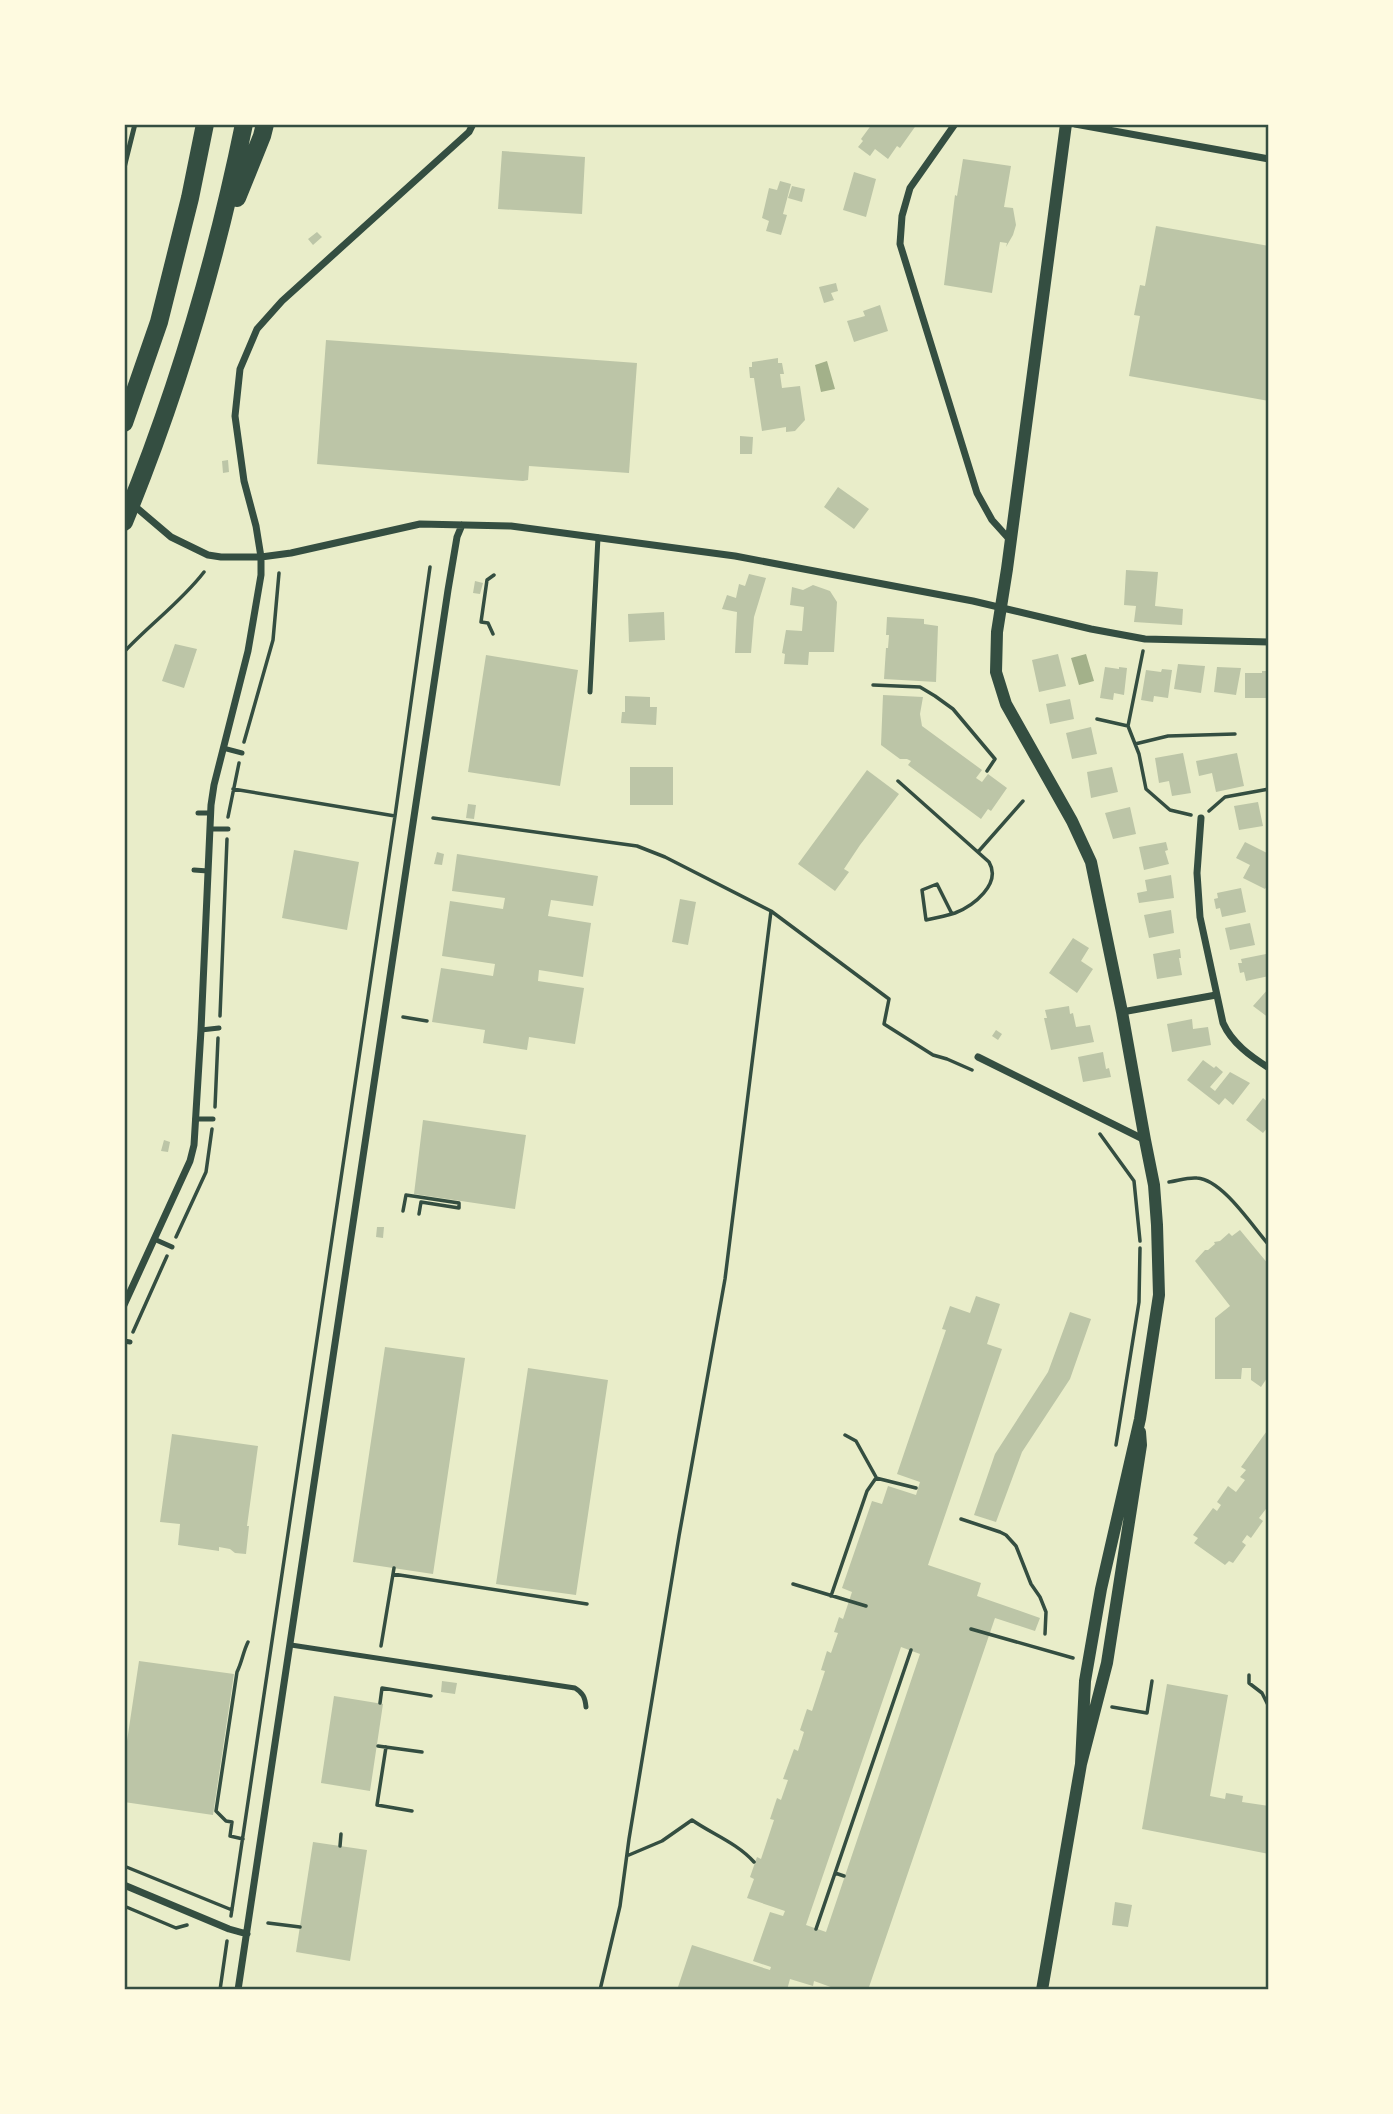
<svg xmlns="http://www.w3.org/2000/svg" width="1393" height="2114" font-family="Manrope,sans-serif">
  <style>
    .water { fill: #a3b18a }
    .building { fill: #bcc5a7; fill-rule: evenodd }
    .lines { fill: none; stroke-linecap: round; stroke-linejoin: round }
    .path { stroke: #344e41; stroke-width: 3.5 }
    .service { stroke: #344e41; stroke-width: 5 }
    .minor { stroke: #344e41; stroke-width: 7 }
    .tertiary { stroke: #344e41; stroke-width: 12 }
    .trunk { stroke: #344e41; stroke-width: 18 }
    .neatline { fill: none; stroke: #344e41; stroke-width: 2.5 }
  </style>
  <rect width="100%" height="100%" fill="#e9edc9"/>
  <!-- water -->
  <path class="water" d="M827,361L835,389L821,392L815,365Z
    M1086,654L1094,681L1079,685L1071,658Z"/>
  <!-- building -->
  <path class="building" d="M872,124H917L900,148L897,146L888,159L875,149L870,156L858,147L863,141L861,139Z
    M502,151L585,157L582,214L498,209Z
    M963,159L1011,166L1004,207L1013,208L1016,225L1013,235L1006,247L1007,243L1000,242L992,293L944,285L955,195L957,196Z
    M854,172L876,179L866,217L843,210Z
    M780,181L791,184L783,214L787,215L781,235L766,231L769,221L762,218L769,188L777,190Z
    M792,186L805,189L802,202L788,198Z
    M1156,226L1269,246V401L1129,376L1140,316L1134,315L1140,285L1145,286Z
    M317,232L322,237L313,245L308,239Z
    M836,283L838,291L831,293L834,300L824,303L819,287Z
    M880,305L888,331L854,342L847,321L865,316L863,311Z
    M326,340L637,363L629,473L529,466L528,480L523,481L317,464Z
    M778,358V363H782L784,374H780L782,388L800,386L805,420L795,431L786,432V427L762,431L754,378H750L749,367H752V362Z
    M740,436L753,437L752,454H740Z
    M228,460L229,472L223,473L222,461Z
    M838,487L869,509L854,529L824,507Z
    M1126,570L1158,572L1155,606L1183,609L1182,625L1134,622L1136,606L1124,605Z
    M749,574L766,578L754,617L751,653H735L737,612L722,609L727,595L736,598L739,584L745,586Z
    M475,581L483,583L480,594L473,593Z
    M813,585L830,591L837,602L834,652H809L808,665L784,664L785,654L782,653L786,630L802,631L804,607L790,605L792,587L803,590Z
    M664,612L665,640L629,642L628,614Z
    M887,617L924,619V624L938,626L936,682L884,679L886,648H888L889,635H886Z
    M175,644L197,649L184,688L162,681Z
    M1058,654L1066,686L1039,692L1032,660Z
    M486,655L578,670L560,786L468,772Z
    M1178,664L1205,666L1201,693L1174,689Z
    M1105,667L1119,669V667L1127,668L1124,695L1114,693L1113,700L1100,698Z
    M1217,667L1241,668L1236,695L1214,692Z
    M1162,669L1172,670L1168,698L1154,696L1153,702L1141,700L1146,670L1161,672Z
    M1262,671H1269V698H1245V673H1262Z
    M883,695L923,697L920,714L922,726L982,770L976,778L982,782L988,774L1007,788L991,811L988,809L981,819L908,765L911,761L907,759H900L881,745Z
    M625,696L650,697V707H657L656,725L621,723L622,712H625Z
    M1070,699L1074,719L1050,724L1046,704Z
    M1091,727L1097,754L1072,759L1066,733Z
    M1183,753L1191,793L1172,796L1169,781L1159,783L1155,758Z
    M1237,753L1244,786L1216,792L1212,773L1199,776L1196,761Z
    M630,767H673V805H630Z
    M1112,767L1118,792L1091,798L1087,772Z
    M867,770L899,794L860,845L844,869L849,872L835,891L798,864Z
    M1258,802L1263,826L1239,830L1234,806Z
    M468,804L476,805L474,819L466,818Z
    M1130,807L1136,834L1113,839L1105,813Z
    M1166,842L1168,850L1165,851L1169,864L1144,870L1139,847Z
    M1245,842L1269,854V883L1265,889L1243,878L1250,865L1236,858Z
    M294,850L359,862L347,930L282,918Z
    M437,852L444,854L442,865L434,864Z
    M457,854L598,876L593,906L551,900L548,916L591,923L583,977L539,970L538,981L584,988L575,1044L529,1037L527,1050L483,1043L485,1030L432,1022L441,968L493,976L495,964L442,956L450,901L503,909L505,898L452,891Z
    M1171,875L1174,898L1139,903L1137,893L1147,891L1145,880Z
    M1241,888L1246,912L1222,917L1220,908L1216,909L1214,899L1218,898L1217,893Z
    M680,899L696,902L688,945L672,942Z
    M1171,910L1174,933L1149,938L1144,915Z
    M1250,923L1255,945L1230,950L1225,928Z
    M1073,938L1089,948L1081,961L1093,969L1077,993L1049,973Z
    M1180,949L1181,958H1179L1182,975L1157,979L1153,954Z
    M1266,954L1269,976L1246,981L1244,972L1240,973L1238,963H1242L1241,959Z
    M1269,988V1018L1253,1006Z
    M1069,1006L1070,1014L1073,1013L1076,1027L1090,1025L1094,1042L1051,1050L1044,1018H1047L1045,1010Z
    M1192,1019L1193,1029L1208,1027L1211,1045L1172,1052L1167,1024Z
    M996,1030L1002,1034L998,1040L992,1036Z
    M1103,1052L1106,1069L1109,1068L1111,1077L1083,1082L1078,1057Z
    M1203,1060L1214,1068L1216,1066L1223,1072L1210,1087L1215,1091L1230,1072L1250,1083L1233,1105L1225,1098L1219,1105L1187,1080Z
    M1263,1098L1269,1103V1126L1263,1133L1246,1120Z
    M423,1120L526,1135L515,1209L414,1194Z
    M164,1140L170,1142L168,1152L161,1151Z
    M377,1227H384L383,1238L376,1237Z
    M1240,1230L1269,1265V1301L1267,1303L1269,1305V1375L1261,1387L1251,1380V1368H1242L1241,1379H1215V1318L1230,1306L1195,1261L1205,1250H1208L1215,1244L1214,1242L1220,1241L1229,1233L1232,1236Z
    M976,1296L1000,1304L987,1344L1002,1349L928,1565L981,1583L977,1596L1040,1618L1035,1631L995,1618L868,1990H839L814,1981L813,1986L790,1979L787,1990H677L692,1945L770,1970L771,1967L753,1961L770,1912L783,1916L785,1911L747,1898L754,1879L750,1877L757,1857L761,1859L774,1820L770,1819L777,1798L781,1800L788,1780L783,1779L794,1749L798,1751L804,1732L800,1730L807,1709L812,1711L825,1671L821,1670L827,1651L831,1653L838,1633L834,1632L839,1617L843,1619L852,1592L842,1588L872,1501L882,1504L888,1486L916,1495L920,1482L897,1474L946,1330L942,1329L950,1306L970,1313ZM901,1647L920,1654L826,1932L806,1925Z
    M1070,1312L1091,1319L1070,1379L1022,1452L996,1522L974,1515L995,1454L1048,1372Z
    M385,1347L465,1358L433,1574L353,1562Z
    M528,1368L608,1380L576,1595L496,1584Z
    M1269,1428V1505L1259,1518L1263,1521L1251,1538L1247,1535L1242,1542L1246,1545L1233,1563L1229,1561L1225,1565L1194,1543L1198,1538L1193,1535L1213,1508L1217,1511L1221,1505L1217,1502L1228,1486L1236,1492L1245,1480L1240,1477L1246,1470L1241,1467Z
    M172,1434L258,1446L247,1526H249L246,1554L235,1553L230,1549L219,1547V1551L178,1545L180,1524L160,1522Z
    M139,1661L234,1674L213,1815L124,1802V1761Z
    M442,1681L457,1683L455,1694L441,1692Z
    M1167,1684L1228,1695L1210,1796L1225,1799L1226,1793L1243,1796L1242,1802L1269,1806V1854L1142,1829Z
    M334,1696L383,1704L370,1791L321,1783Z
    M313,1842L367,1850L350,1961L296,1952Z
    M1115,1902L1132,1905L1128,1927L1112,1925Z"/>
  <g class="lines">
    <!-- path -->
    <path class="path" d="M493,634L488,623L481,622L487,580L494,575
      M1143,651L1128,726L1139,754L1146,789L1170,810L1191,815
      M124,652C150,624 181,602 204,572
      M873,685L920,687L935,696L953,709L995,759L987,771
      M1097,719L1128,726
      M244,742L273,640L279,573
      M1135,744L1168,736L1235,734
      M898,781L989,862C1002,884 973,906 955,913C946,916 936,918 926,920L922,890L937,884L952,914
      M233,789L395,816
      M1209,811L1225,797L1269,789
      M228,817L239,763
      M433,818L637,846L665,857L771,911L889,999L884,1024L933,1055L947,1059L972,1070
      M978,852L1023,801
      M220,1016L227,839
      M403,1017L427,1021
      M215,1107L218,1038
      M1100,1134L1134,1181L1140,1241
      M1169,1182C1177,1181 1188,1177 1197,1178C1223,1180 1252,1226 1269,1245
      M403,1211L406,1195L459,1203V1208L421,1202L419,1214
      M176,1237L206,1172L212,1129
      M133,1332L167,1256
      M845,1435L856,1441L876,1477
      M1116,1445L1139,1302L1140,1248
      M961,1519L1000,1532L1006,1535L1016,1546L1031,1584L1040,1597L1046,1612L1045,1634
      M393,1574L587,1604
      M793,1584L866,1606
      M831,1596L867,1491L876,1478L916,1488
      M971,1629L1073,1658
      M381,1646L394,1568
      M1249,1675V1683L1262,1693L1269,1707
      M380,1703L382,1688L431,1696
      M1112,1707L1147,1713L1152,1681
      M378,1746L422,1752
      M386,1747L377,1805L412,1811
      M243,1839L230,1836L232,1822L226,1821L216,1811L237,1672C242,1662 243,1652 248,1642
      M340,1846L341,1834
      M629,1855L662,1841L692,1820C712,1834 737,1843 754,1862
      M124,1866L232,1910
      M835,1873L844,1876
      M124,1906L176,1928L187,1925
      M231,1916L395,816L430,567
      M268,1923L300,1927
      M816,1929L911,1650
      M220,1990L227,1941
      M600,1990L620,1906L629,1839L679,1536L725,1279L771,911"/>
    <!-- service -->
    <path class="service" d="M124,168L135,124
      M590,692L598,537
      M223,748L242,753
      M198,813H211
      M210,829H228
      M194,870L208,871
      M201,1030L219,1028
      M195,1119H213
      M154,1239L172,1247
      M124,1341L130,1342
      M291,1645L575,1688C583,1693 585,1697 586,1707"/>
    <!-- minor -->
    <path class="minor" d="M955,124L910,188L902,216L900,244L977,493L992,520L1010,540
      M1075,124L1269,159
      M124,497L171,537L208,555L221,557H261L291,553L420,524L511,526L735,556L973,601L1091,629L1145,639L1269,642
      M1201,818L1197,873L1200,917L1223,1023C1232,1043 1250,1056 1269,1068
      M1122,1012L1216,995
      M978,1057L1145,1140
      M124,1305L190,1161L194,1145L201,1030L211,805L214,785L248,651L261,575V557L256,526L244,481L235,416L240,369L257,329L282,301L469,132L473,124
      M124,1885L229,1929L247,1934
      M238,1990L448,590L457,537L462,525"/>
    <!-- tertiary -->
    <path class="tertiary" d="M1066,124L1007,569L997,632L996,672L1006,704L1072,821L1091,862L1122,1012L1145,1140L1154,1185L1157,1225L1159,1295L1140,1419L1101,1589L1085,1681L1081,1764
      M1042,1990L1081,1764L1107,1663L1141,1445L1140,1432"/>
    <!-- trunk -->
    <path class="trunk" d="M237,198L262,136L265,124
      M124,423L159,322L190,198L205,124
      M124,522C177,393 216,261 244,124"/>
  </g>
  <!-- border -->
  <rect width="1393" height="2114" fill="none" stroke="#fefae0" stroke-width="252"/>
  <rect x="126" y="126" width="1141" height="1862" class="neatline"/>
</svg>
